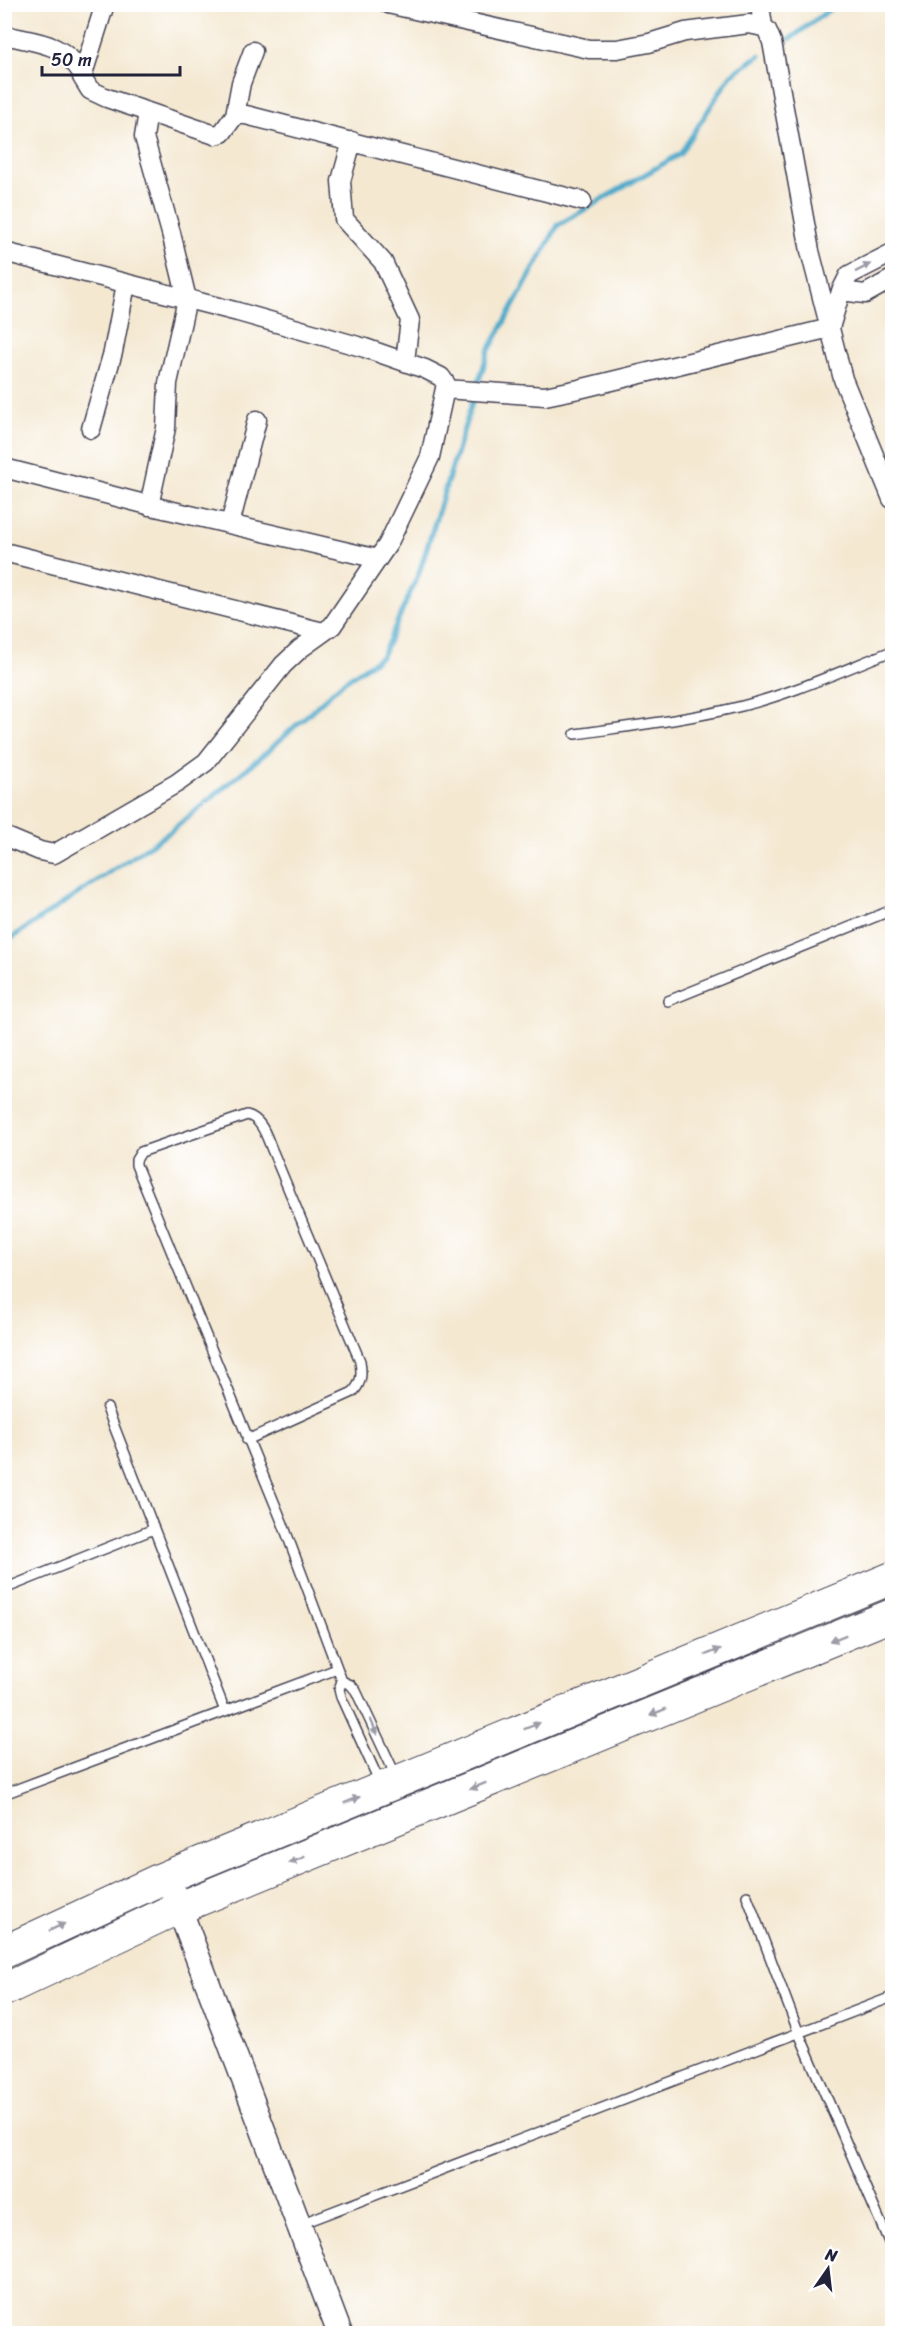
<svg xmlns="http://www.w3.org/2000/svg" width="897" height="2338" font-family="Sriracha,sans-serif">
  <style>
    .lines { fill: none; stroke-linecap: round; stroke-linejoin: round }
    .stream { stroke: #4ba9ca; stroke-width: 5 }
    .service-casing { stroke: #424052; stroke-width: 12 }
    .minor-casing { stroke: #424052; stroke-width: 21 }
    .tertiary-casing { stroke: #424052; stroke-width: 27 }
    .trunk-casing { stroke: #424052; stroke-width: 34 }
    .service { stroke: #fff; stroke-width: 9 }
    .minor { stroke: #fff; stroke-width: 18 }
    .tertiary { stroke: #fff; stroke-width: 24 }
    .trunk { stroke: #fff; stroke-width: 32 }
    .oneway { fill: #9c9ca7 }
  </style>
  <rect width="100%" height="100%" fill="#fff"/>
  <filter id="ink" filterUnits="userSpaceOnUse"><feTurbulence type="fractalNoise" baseFrequency=".0167" numOctaves="2"/><feDisplacementMap in="SourceGraphic" scale="12" xChannelSelector="R" yChannelSelector="G"/><feConvolveMatrix kernelMatrix="1 2 1 2 8 2 1 2 1" color-interpolation-filters="sRGB"/></filter>
  <filter id="wash" filterUnits="userSpaceOnUse"><feTurbulence type="fractalNoise" baseFrequency=".008" numOctaves="4" result="noise"/><feDisplacementMap in="SourceGraphic" scale="24" xChannelSelector="R" yChannelSelector="G"/><feGaussianBlur stdDeviation="1.35" result="paint"/><feColorMatrix in="noise" values="0 0 0 0 0 0 0 0 0 0 0 0 0 0 0 0 0 1.4 0 .05"/><feComposite in="paint" operator="in"/></filter>
  <g filter="url(#wash)">
    <rect width="100%" height="100%" fill="#f4e8d1"/>
    <g class="lines">
      <!-- stream -->
      <path class="stream" d="M790,39L837,4
        M4,943L170,832L267,752L342,683L382,656L419,573L488,352L558,225L680,154L731,75L760,55"/>
    </g>
  </g>
  <g filter="url(#ink)">
    <g class="lines">
      <defs>
        <path id="service" d="M575,734C631,726 687,720 742,706C794,693 843,670 892,651
          M668,1001L892,910
          M107,1408L225,1711
          M247,1440L353,1392C362,1382 362,1374 360,1361L273,1152C267,1139 263,1119 247,1115L141,1152L136,1160V1165L283,1524L342,1681L339,1689L341,1697L380,1783
          M4,1589L154,1529
          M342,1681L351,1685L356,1691L396,1776
          M4,1794L337,1669
          M747,1896L798,2031L892,2249
          M300,2224L892,1997"/>
        <path id="minor" d="M105,4L82,77L90,90L107,98L215,135L222,133L235,115H246L582,201
          M388,4L589,49H617L649,43L685,32L749,24L763,27L767,30L772,42L810,251L843,379L892,499
          M760,4L763,27
          M4,35C38,43 62,42 82,73
          M148,112L144,137L171,233L187,299L168,383L166,428L149,506
          M235,115L241,83L253,51
          M352,141L341,181L344,219L383,262L410,320L405,361
          M4,252L238,312L365,348L425,369L441,377L446,384L430,457L388,544L332,626L300,649L283,665L206,762L177,783L54,854L40,851L4,836
          M841,291L865,294L892,279
          M445,389L545,396L579,389L830,328L841,291L849,275L892,253
          M91,429L113,352L126,284
          M4,468L156,507L378,559
          M230,524L257,420
          M4,552L323,632"/>
        <path id="tertiary" d="M167,1876L340,2334"/>
        <path id="trunk" d="M4,1952L161,1879L892,1578
          M4,1990L169,1912L892,1615"/>
      </defs>
      <!-- service casing -->
      <use href="#service" class="service-casing"/>
      <!-- minor casing -->
      <use href="#minor" class="minor-casing"/>
      <!-- tertiary casing -->
      <use href="#tertiary" class="tertiary-casing"/>
      <!-- trunk casing -->
      <use href="#trunk" class="trunk-casing"/>
      <!-- service -->
      <use href="#service" class="service"/>
      <!-- minor -->
      <use href="#minor" class="minor"/>
      <!-- tertiary -->
      <use href="#tertiary" class="tertiary"/>
      <!-- trunk -->
      <use href="#trunk" class="trunk"/>
    </g>
    <!-- one-way arrows -->
    <defs><path id="oneway-solid" d="M-6-.8H1V-3.2L6.5 0L1 3.2V.8H-6Z" transform="scale(1.5)"/></defs>
    <g class="oneway">
      <use href="#oneway-solid" transform="translate(863 268) rotate(-27)"/>
      <use href="#oneway-solid" transform="translate(838 1638) rotate(158)"/>
      <use href="#oneway-solid" transform="translate(713 1652) rotate(-22)"/>
      <use href="#oneway-solid" transform="translate(658 1712) rotate(158)"/>
      <use href="#oneway-solid" transform="translate(532 1726) rotate(-22)"/>
      <use href="#oneway-solid" transform="translate(374 1727) rotate(66)"/>
      <use href="#oneway-solid" transform="translate(478 1786) rotate(158)"/>
      <use href="#oneway-solid" transform="translate(352 1800) rotate(-22)"/>
      <use href="#oneway-solid" transform="translate(297 1860) rotate(158)"/>
      <use href="#oneway-solid" transform="translate(57 1927) rotate(-25)"/>
    </g>
  </g>
  <!-- margin -->
  <rect width="897" height="2338" fill="none" stroke="#fff" stroke-width="24"/>
  <!-- north arrow -->
  <g transform="translate(828 2269) rotate(14)" stroke="#ffffff" stroke-width="4.5" paint-order="stroke">
  <path d="M0-4.5L10 22L0 15L-10 22Z" fill="#22223b"/>
  <text y="-9" font-size="16" font-weight="bold" text-anchor="middle" fill="#22223b">N</text>
  </g>
  <!-- scale -->
  <path d="M42 66v9h138v-9" fill="none" stroke="#22223b" stroke-width="3"/>
  <text x="51" y="66" font-size="18" fill="#22223b" stroke="#ffffff" stroke-width="4.5" paint-order="stroke">50 m</text>
</svg>
